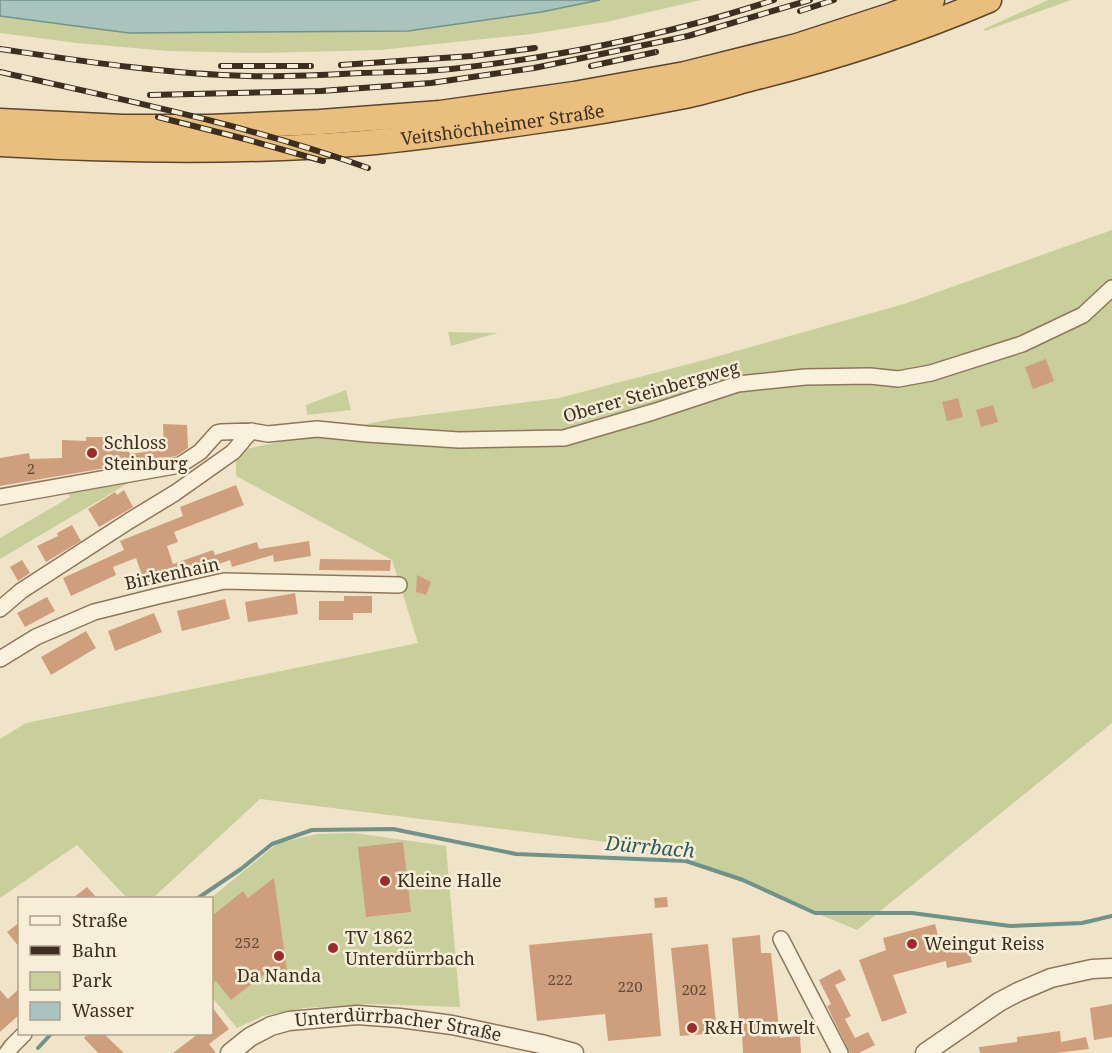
<svg xmlns="http://www.w3.org/2000/svg" width="1112" height="1053" font-family="'Noto Serif',serif">
  <style>
    .green { fill: #c9cf9b }
    .water { fill: #a9c4bc; stroke: #6f938a; stroke-width: 1.5 }
    .lines { fill: none; stroke-linecap: round; stroke-linejoin: round }
    .stream { stroke: #6f938a; stroke-width: 4 }
    .building { fill: #cf9f7d }
    .minor-casing { stroke: #8d765c; stroke-width: 18 }
    .tertiary-casing { stroke: #8d765c; stroke-width: 21 }
    .trunk-casing { stroke: #5b4430; stroke-width: 27 }
    .minor { stroke: #faf1dc; stroke-width: 15 }
    .tertiary { stroke: #faf1dc; stroke-width: 18 }
    .trunk { stroke: #eabe7c; stroke-width: 24 }
    .rail-casing { stroke: #3d2e20; stroke-width: 6 }
    .rail { stroke: #f7eed8; stroke-width: 4; stroke-dasharray: 11; stroke-linecap: butt }
    .poi-dot { fill: #9e2a2b; stroke: #f7eed8; stroke-width: 2 }
    .labels { text-anchor: middle; stroke-width: 5; stroke-linejoin: round; paint-order: stroke }
    .number-label { font-size: 15px; fill: #624a37 }
    .street-label { font-size: 18px; fill: #3d2e20; stroke: #f7eed8 }
    .poi-label { font-size: 18px; fill: #3d2e20; stroke: #f7eed8; text-anchor: start }
    .water-label { font-size: 20px; font-style: italic; fill: #2f5d5a; stroke: #f7eed8 }
  </style>
  <rect width="100%" height="100%" fill="#f0e4c8"/>
  <!-- green -->
  <path class="green" d="M600,0H701L606,22L532,34L380,50L261,53L167,51L77,43L0,33V16L129,33L408,31L541,12Z
    M1048,0H1071L985,31L984,29Z
    M1112,230V723L857,930L663,849L260,799L153,898H127L77,845L0,898V739L26,723L418,643L392,560L236,476V451L392,419L559,398L708,359L904,304Z
    M448,332L498,333L451,346Z
    M346,390L351,410L307,415L306,405Z
    M137,478L0,559V538L70,497L66,492Z
    M354,833L446,846L460,1007L372,1004L304,1008L263,1016L237,1028L212,997L211,898L278,843L318,834Z"/>
  <!-- water -->
  <path class="water" d="M0,0H600L541,12L408,31L129,33L0,16Z"/>
  <g class="lines">
    <!-- stream -->
    <path class="stream" d="M198,898L241,869L272,844L312,830L393,829L516,854L686,861L743,880L815,913H912L1010,926L1082,923L1112,916
      M38,1048L51,1034"/>
  </g>
  <!-- building -->
  <path class="building" d="M1046,359L1054,381L1033,389L1025,367Z
    M958,398L963,417L947,421L942,402Z
    M993,405L998,422L981,427L976,410Z
    M163,424L187,425L188,448L176,456L0,486V458L29,453L30,459L62,458V440L86,441V437H112L131,454L164,449Z
    M236,485L244,505L174,532L178,542L167,546L173,564L213,550L215,555L257,542L259,549L309,541L311,556L274,562L273,555L232,567L230,560L188,575L187,572L146,587L136,558L113,567L116,575L71,596L63,578L124,550L120,541L183,516L180,507Z
    M124,490L133,507L99,527L88,509L115,492L117,495Z
    M72,525L81,541L46,562L37,546L58,536L57,533Z
    M320,559L391,560L390,571L319,570Z
    M22,560L30,573L18,581L10,567Z
    M417,575L431,582L426,595L416,592Z
    M295,593L298,614L248,622L245,602Z
    M344,596H372V613H353V620H319V601H344Z
    M47,597L55,611L25,627L17,613Z
    M225,599L230,619L182,631L177,611Z
    M154,613L162,632L115,651L108,631Z
    M86,631L96,648L51,675L41,657Z
    M403,842L411,912L366,917L358,847Z
    M274,878L287,971L270,973V970L231,1000L216,981L212,984V916L243,891L248,898Z
    M87,887L97,898H73Z
    M667,897L668,907L655,908L654,898Z
    M20,922V948L7,932Z
    M935,924L941,947L967,941L972,962L947,968L946,961L893,975L907,1013L882,1022L859,960L886,950L883,938Z
    M652,933L661,1036L608,1041L605,1014L537,1021L529,945Z
    M760,935L761,953H771L780,1038L800,1036L801,1053H743L742,1033H740L732,938Z
    M708,944L717,1033L680,1036L671,948Z
    M840,969L846,980L835,985L851,1016L845,1019L855,1038L868,1032L875,1045L859,1053H850L827,1006L831,1004L819,980Z
    M20,988V1014L0,1032V990L8,999Z
    M1112,1004V1037L1094,1040L1090,1008Z
    M212,1007L229,1029L209,1044L216,1053H173L198,1034H212Z
    M1060,1031L1061,1042L1086,1037L1089,1049L1056,1053H980L979,1047L1017,1042V1037Z
    M88,1034H104L124,1053H98L84,1038Z"/>
  <g class="lines">
    <defs>
      <path id="minor" d="M0,497L180,465L200,452L217,433L221,432L251,431L268,434L317,429L367,434L459,440L564,438L653,412L738,384L805,377L870,376L898,379L931,373L1022,344L1083,315L1112,288
        M0,609L21,591L129,521L175,493L233,452L251,431
        M0,659L36,637L94,612L158,596L224,581L399,585
        M781,939L840,1053
        M7,1053L12,1046L24,1034"/>
      <g id="tertiary">
        <path id="s1" d="M230,1053L250,1037L271,1026L289,1021L357,1015L400,1018L452,1025L541,1044L574,1053"/>
        <path d="M925,1053L999,1002L1018,992L1051,978L1092,969L1112,968"/>
      </g>
      <g id="trunk">
        <path d="M0,121L123,127H210L320,122L440,113L574,94L685,74L797,46L892,15L932,0"/>
        <path id="s2" d="M0,144C121,151 243,153 364,143C420,138 475,130 530,122C582,115 634,106 685,96C708,91 731,84 753,78C834,58 912,33 989,0"/>
      </g>
    </defs>
    <!-- minor casing -->
    <use href="#minor" class="minor-casing"/>
    <!-- tertiary casing -->
    <use href="#tertiary" class="tertiary-casing"/>
    <!-- trunk casing -->
    <use href="#trunk" class="trunk-casing"/>
    <!-- minor -->
    <use href="#minor" class="minor"/>
    <!-- tertiary -->
    <use href="#tertiary" class="tertiary"/>
    <!-- trunk -->
    <use href="#trunk" class="trunk"/>
    <defs>
      <path id="rail" d="M800,11L834,0
        M0,49C82,61 165,74 248,76C285,77 323,75 361,73C391,72 421,72 451,69C561,57 670,34 774,0
        M341,65L472,56L535,48
        M221,66H311
        M591,66L656,52
        M0,72C124,100 248,125 368,168
        M150,95L321,91L431,83L534,68L688,36L810,0
        M158,117L245,139L323,161"/>
    </defs>
    <!-- rail casing -->
    <use href="#rail" class="rail-casing"/>
    <!-- rail -->
    <use href="#rail" class="rail"/>
  </g>
  <!-- markers -->
  <g class="poi-dot">
    <circle cx="92" cy="453" r="6"/>
    <circle cx="385" cy="881" r="6"/>
    <circle cx="912" cy="944" r="6"/>
    <circle cx="333" cy="948" r="6"/>
    <circle cx="279" cy="956" r="6"/>
    <circle cx="692" cy="1028" r="6"/>
  </g>
  <g class="labels">
    <!-- number labels -->
    <g class="number-label">
      <text x="31" y="474">2</text>
      <text x="247" y="948">252</text>
      <text x="560" y="985">222</text>
      <text x="630" y="992">220</text>
      <text x="694" y="995">202</text>
    </g>
    <!-- street labels -->
    <g class="street-label">
      <text dy="6" stroke="none"><textPath href="#s2" startOffset="504">Veitshöchheimer Straße</textPath></text>
      <text transform="translate(651 392) rotate(-16)" y="6">Oberer Steinbergweg</text>
      <text transform="translate(172 574) rotate(-12)" y="6">Birkenhain</text>
      <text dy="6" stroke="none"><textPath href="#s1" startOffset="178">Unterdürrbacher Straße</textPath></text>
    </g>
    <!-- poi labels -->
    <g class="poi-label">
      <text x="104" y="449">Schloss<tspan x="104" dy="21">Steinburg</tspan></text>
      <text x="397" y="887">Kleine Halle</text>
      <text x="345" y="944">TV 1862<tspan x="345" dy="21">Unterdürrbach</tspan></text>
      <text x="924" y="950">Weingut Reiss</text>
      <text x="279" y="982" text-anchor="middle">Da Nanda</text>
      <text x="704" y="1034">R&amp;H Umwelt</text>
    </g>
    <!-- water labels -->
    <g class="water-label">
      <text transform="translate(650 847) rotate(5)" y="7">Dürrbach</text>
    </g>
  </g>
  <!-- legend -->
  <rect x="18" y="897" width="195" height="138" fill="#f7eed8" stroke="#ada18e" stroke-width="1.5"/>
  <rect x="30" y="916" width="30" height="9" fill="#faf1dc" stroke="#ada18e" stroke-width="1.5"/>
  <text x="72" y="927" font-size="18" fill="#3d2e20">Straße</text>
  <rect x="30" y="946" width="30" height="9" fill="#3d2e20" stroke="#ada18e" stroke-width="1.5"/>
  <text x="72" y="957" font-size="18" fill="#3d2e20">Bahn</text>
  <rect x="30" y="972" width="30" height="18" fill="#c9cf9b" stroke="#ada18e" stroke-width="1.5"/>
  <text x="72" y="987" font-size="18" fill="#3d2e20">Park</text>
  <rect x="30" y="1002" width="30" height="18" fill="#a9c4bc" stroke="#ada18e" stroke-width="1.5"/>
  <text x="72" y="1017" font-size="18" fill="#3d2e20">Wasser</text>
</svg>
